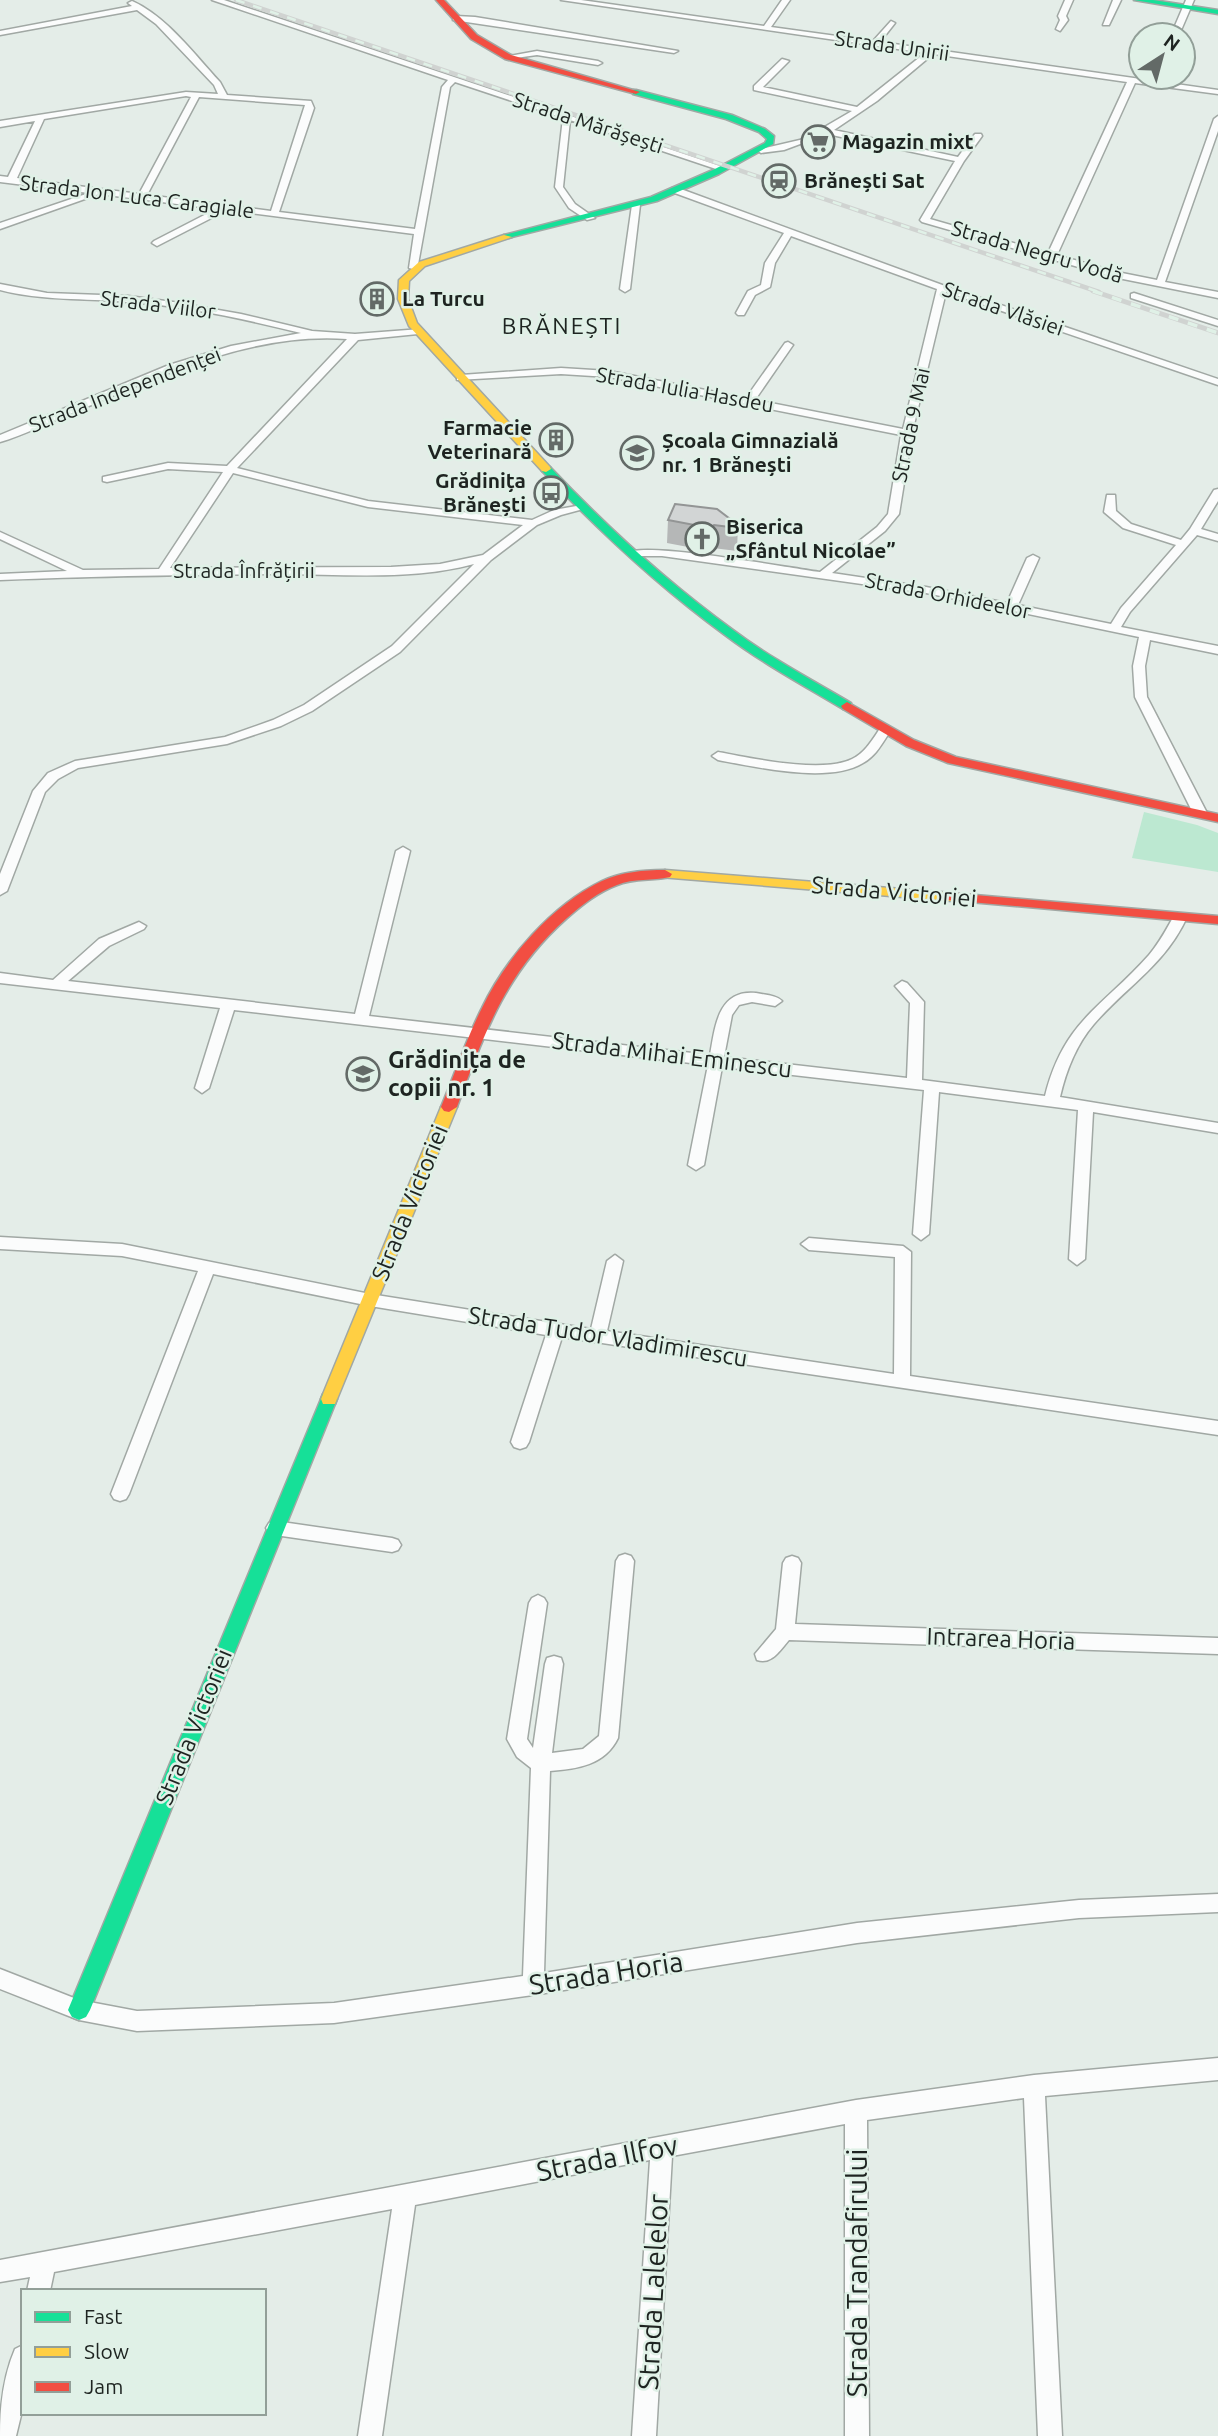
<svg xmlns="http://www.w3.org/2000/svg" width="1218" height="2436" font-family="Ubuntu,sans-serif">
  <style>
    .green { fill: #bce8d1 }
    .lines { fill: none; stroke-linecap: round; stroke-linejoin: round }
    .street-casing { stroke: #a1a8a4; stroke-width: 3 }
    .fast-casing { stroke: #a1a8a4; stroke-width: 3 }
    .slow-casing { stroke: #a1a8a4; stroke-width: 3 }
    .jam-casing { stroke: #a1a8a4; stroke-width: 3 }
    .street { fill: #fbfcfc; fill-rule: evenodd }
    .fast { fill: #16e098; fill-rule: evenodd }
    .slow { fill: #ffcf43; fill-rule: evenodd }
    .jam { fill: #f24e42; fill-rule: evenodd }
    .rail-far1-casing { stroke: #d0d3d1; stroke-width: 4.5 }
    .rail-casing { stroke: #d0d3d1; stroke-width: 5 }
    .rail-far1 { stroke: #e0f1e7; stroke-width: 2.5; stroke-dasharray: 9; stroke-linecap: butt }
    .rail { stroke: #e0f1e7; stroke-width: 3.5; stroke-dasharray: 10; stroke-linecap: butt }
    .wall { fill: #b5b7b7 }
    .shaded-wall { fill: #939595 }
    .building { fill: #d2d5d5; stroke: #939595; stroke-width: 2 }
    .labels { text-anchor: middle; stroke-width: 5; stroke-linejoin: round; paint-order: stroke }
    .far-street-label { font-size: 21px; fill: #1e2421; stroke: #e0f1e7 }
    .far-poi-label { font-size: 21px; font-weight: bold; fill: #1e2421; stroke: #e0f1e7; text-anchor: start }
    .far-quarter-label { font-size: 23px; letter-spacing: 2px; fill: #1e2421; stroke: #e0f1e7 }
    .street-label { font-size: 24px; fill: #1e2421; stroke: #e0f1e7 }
    .poi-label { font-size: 24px; font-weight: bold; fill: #1e2421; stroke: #e0f1e7; text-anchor: start }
    .near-street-label { font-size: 28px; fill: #1e2421; stroke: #e0f1e7 }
  </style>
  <rect width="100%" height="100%" fill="#e4ede8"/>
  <!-- green -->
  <path class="green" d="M1144,812L1197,825L1218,833V872L1132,858Z"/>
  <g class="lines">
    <defs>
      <path id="street" d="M212,0H224L726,168L719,170L570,120L563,187L575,204L595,218L587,220L569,208L555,187L563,118L455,82L450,87L417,270L409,268L414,234L227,210L157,246L152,243L154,241L216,209L99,194L0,229V223L89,193L0,182V176L8,177L35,121L0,127V121L186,92L218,94L214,85L156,24L137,10L0,35V31L132,6L128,3L132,1C166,16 194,54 220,82L227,95L311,101L314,108L279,212L415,229L442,87L448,80ZM186,96L191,97L139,194L17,178L44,119ZM199,97L305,105L271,211L147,195Z
        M561,0H581L764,26L782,0H790L771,27L873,41L891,21L895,23L880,42L1218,90V94L1135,83L1057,255L1117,272L1157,280L1214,119L1218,116V131L1165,282L1218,292V298L1113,277L922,222L920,220L955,161L827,134L784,150L761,153L757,150L804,139L852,111L754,90V86L782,59L789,61L763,87L857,107L925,53ZM933,54L1127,82L1048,253L930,219L964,161L982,136L981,134H975L958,157L834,130L877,101Z
        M1065,0H1073L1066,16L1068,20L1060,31L1056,29L1060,20L1058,16Z
        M1113,0H1121L1109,25H1103Z
        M1186,0H1194L1179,35H1171Z
        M456,16L475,17L678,51L674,53L453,20Z
        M537,51L598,61L602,63L598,65L537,55L508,59L504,57Z
        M672,188H678L945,286L1218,379V385L946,292L912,433L899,514L885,531L832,573L926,587L1007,603L1027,558L1033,555L1039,558L1018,605L1111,624L1121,608L1176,545L1123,528L1104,512L1107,495H1115L1116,511L1131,524L1181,540L1190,529L1214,490L1218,489V501L1201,529L1218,534V541L1197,535L1130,612L1121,627L1218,646V654L1150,640L1145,666L1147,697L1207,813L1205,816H1195L1193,813L1135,697L1133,666L1139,637L926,593L662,556H633L627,553C644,541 790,568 820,572L877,527L888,514L901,435L609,377L561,374L457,380V376L461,375L561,368L609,371L746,398L785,343L788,342L793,345L755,400L903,429L937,289L791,236L775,263L770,287L755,295L744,315H738L736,313L748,291L761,285L765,263L784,233L672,192Z
        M636,202L640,205L630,289L625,292L620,289L632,205Z
        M0,284L47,293L128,296L173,302L241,314L312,331L355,334L421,329L423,331L418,334L358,340L237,468L368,501L532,520L554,510L582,505L587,508L561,515L537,525L491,560L400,652L312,711L281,726L227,744L78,768L58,779L45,792L7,891L0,895V874L33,791L48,773L75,761L225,737L273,720L304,705L392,646L474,564C411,581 342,574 277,574C185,575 92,576 0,580V574L67,571L0,539V532L83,570L159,569L223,472L168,469L107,482L103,481V477L168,463L227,466L347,339C250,332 158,377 70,414C47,423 24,435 0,442V435L169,365L231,346L301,333C244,319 186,306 127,302C84,298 42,301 0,290ZM233,473L368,507L523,525L483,555L440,564L391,567L170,568Z
        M1134,293L1218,320V326L1131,298V294Z
        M885,726L891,730C883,742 876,756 863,763C829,784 756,767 718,760L712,756L718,752C751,758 822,774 852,759C865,753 873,739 881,727Z
        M403,847L410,851L369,1016L710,1055C715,1027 718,989 756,993C765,995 776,995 782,1001L775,1006L752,1002L739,1005L732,1015L724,1057L907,1078L910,1003L895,986L902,981L907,983L924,1002L922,1080L1045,1096C1064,1020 1103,1007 1149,955C1160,942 1167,928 1175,914H1185L1187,917C1165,965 1127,986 1094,1024C1076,1045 1066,1071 1060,1097L1218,1123V1133L1093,1112L1085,1259L1077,1265L1069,1259L1078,1110L939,1092L929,1234L921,1240L913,1234L924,1090L722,1067L704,1165L696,1170L688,1165L708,1065L234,1010L209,1088L202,1093L195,1088L220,1008L0,983V973L53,980L99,939L139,922L146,926L144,929L109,946L68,981L355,1014L396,851Z
        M0,1237L122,1244L370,1294L591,1329L607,1261L615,1255L623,1261L607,1331L894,1374L895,1257L809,1250L801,1244L809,1238L903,1246L911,1252L910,1376L1218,1421V1435L562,1337L529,1442L526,1447L520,1449L514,1447L511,1442L546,1335L370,1306L213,1274L129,1494L126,1499L120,1501L114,1499L111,1494L198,1271L122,1256L0,1249Z
        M275,1521L392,1538L398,1540L401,1545L398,1550L392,1552L275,1535L269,1533L266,1528L269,1523Z
        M625,1554L631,1556L634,1561L618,1738C605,1765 577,1769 550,1771L544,1973L857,1923L1079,1900L1218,1894V1912L1079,1918L857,1943L533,1995L334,2023L137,2031L79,2020L0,1989V1969L79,2000L137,2011L334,2003L523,1976L531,1768L517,1757L507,1739L529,1603L532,1598L538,1595L544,1598L547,1603L527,1739L533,1748L545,1664L547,1658L554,1656L561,1658L563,1664L552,1753L583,1749L599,1736L616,1561L619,1556Z
        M792,1556L798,1558L801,1563L795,1624L1218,1638V1654L789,1640C780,1650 772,1665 757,1660L755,1654L776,1629L783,1563L786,1558Z
        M1218,2058V2080L1045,2096L1062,2436H1038L1024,2098L867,2120L869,2436H845V2124L672,2156L656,2436H632L650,2160L415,2205L382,2436H358L392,2209L54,2272L50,2291H27L30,2277L0,2282V2260L856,2100L1034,2075Z
        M23,2345V2407L16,2436H0C0,2406 3,2377 15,2349Z"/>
      <path id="fast" d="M1134,0H1153L1218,10V14Z
        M636,90L732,115L765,129L774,136L773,144L719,174L657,201L504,239V235L651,197L713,170L765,143L767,139L759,132L726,119L633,94V90Z
        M542,467H550C606,526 667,582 733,630C770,658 812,680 851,703V709H843C803,685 762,663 725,635C659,587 599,531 542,471Z
        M329,1392L335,1394L337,1399L90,2010L86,2017L79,2020L72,2017L68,2010L321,1399L323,1394Z"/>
      <path id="slow" d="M504,235L512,237L425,266L409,281L408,299L417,323L550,467L551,469L546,472L542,471L409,326L398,299L399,280L419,262Z
        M665,870L952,893L959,897L952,901L660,877L658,874Z
        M449,1102L457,1107L337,1399L335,1404H323L321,1399L441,1107Z"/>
      <path id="jam" d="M436,0H444L477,35L511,55L640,92L636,94L505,59L471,39Z
        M847,702L914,740L956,757L1218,814V822L948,763L906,746L843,709L841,706Z
        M665,870L672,874L670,877C652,881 634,878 617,885C598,892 582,905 567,918C505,973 485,1032 457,1107L449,1112L444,1111L441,1107C455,1074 466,1039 482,1008C506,958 552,905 602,881C621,872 644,870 665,870Z
        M952,893L1218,916V924L947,900L945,897Z"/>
    </defs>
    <!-- street casing -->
    <use href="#street" class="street-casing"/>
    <!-- fast casing -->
    <use href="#fast" class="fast-casing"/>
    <!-- slow casing -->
    <use href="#slow" class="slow-casing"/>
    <!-- jam casing -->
    <use href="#jam" class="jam-casing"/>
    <!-- street -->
    <use href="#street" class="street"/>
    <!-- fast -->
    <use href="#fast" class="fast"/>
    <!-- slow -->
    <use href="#slow" class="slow"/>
    <!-- jam -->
    <use href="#jam" class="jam"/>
    <defs>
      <path id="rail-far1" d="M236,0L1099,292"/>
      <path id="rail" d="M1093,291L1218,333"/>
    </defs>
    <!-- rail-far1 casing -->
    <use href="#rail-far1" class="rail-far1-casing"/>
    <!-- rail casing -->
    <use href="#rail" class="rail-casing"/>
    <!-- rail-far1 -->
    <use href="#rail-far1" class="rail-far1"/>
    <!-- rail -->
    <use href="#rail" class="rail"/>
  </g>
  <!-- wall -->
  <path class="wall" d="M668,520L738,525L737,551L713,548L709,551L667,543Z"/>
  <!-- shaded-wall -->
  <path class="shaded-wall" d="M714,525L713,548L709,551L710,528Z"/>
  <!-- building -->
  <path class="building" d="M675,504L717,509L738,525V528L714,525L710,528L668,520Z"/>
  <!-- icons -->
  <defs>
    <symbol id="supermarket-ring" viewBox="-11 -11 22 22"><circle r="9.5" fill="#e0f1e7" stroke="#636a67" stroke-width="1.5"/><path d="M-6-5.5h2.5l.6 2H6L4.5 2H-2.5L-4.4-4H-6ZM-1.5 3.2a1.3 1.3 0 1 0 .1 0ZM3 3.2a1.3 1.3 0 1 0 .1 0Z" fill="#636a67"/></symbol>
    <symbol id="station-ring" viewBox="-11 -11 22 22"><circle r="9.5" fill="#e0f1e7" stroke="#636a67" stroke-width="1.5"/><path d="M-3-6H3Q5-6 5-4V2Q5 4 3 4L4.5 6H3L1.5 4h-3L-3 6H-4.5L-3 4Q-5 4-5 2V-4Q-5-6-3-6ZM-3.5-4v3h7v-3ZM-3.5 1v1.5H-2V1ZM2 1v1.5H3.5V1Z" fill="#636a67"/></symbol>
    <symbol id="building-ring" viewBox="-11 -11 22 22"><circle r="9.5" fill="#e0f1e7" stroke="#636a67" stroke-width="1.5"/><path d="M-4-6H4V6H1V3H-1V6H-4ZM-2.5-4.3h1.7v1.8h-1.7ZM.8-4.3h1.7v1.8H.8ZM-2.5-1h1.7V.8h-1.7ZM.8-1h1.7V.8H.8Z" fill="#636a67"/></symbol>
    <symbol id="school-ring" viewBox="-11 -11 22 22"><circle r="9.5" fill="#e0f1e7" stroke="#636a67" stroke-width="1.5"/><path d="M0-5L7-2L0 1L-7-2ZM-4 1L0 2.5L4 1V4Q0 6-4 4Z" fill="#636a67"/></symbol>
    <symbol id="bus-ring" viewBox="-11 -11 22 22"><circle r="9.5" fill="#e0f1e7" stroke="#636a67" stroke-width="1.5"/><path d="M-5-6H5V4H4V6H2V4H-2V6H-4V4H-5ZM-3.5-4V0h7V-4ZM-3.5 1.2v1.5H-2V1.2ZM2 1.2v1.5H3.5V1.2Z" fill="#636a67"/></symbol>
    <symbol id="church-ring" viewBox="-11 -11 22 22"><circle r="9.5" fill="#e0f1e7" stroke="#636a67" stroke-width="1.5"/><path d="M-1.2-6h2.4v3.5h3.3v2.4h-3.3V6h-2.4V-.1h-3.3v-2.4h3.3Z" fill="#636a67"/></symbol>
  </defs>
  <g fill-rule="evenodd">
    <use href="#supermarket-ring" x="799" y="123" width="38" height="38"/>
    <use href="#station-ring" x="760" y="162" width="38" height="38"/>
    <use href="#building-ring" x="358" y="280" width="38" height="38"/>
    <use href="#building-ring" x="537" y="421" width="38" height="38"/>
    <use href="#school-ring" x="618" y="434" width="38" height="38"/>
    <use href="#bus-ring" x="532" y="474" width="38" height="38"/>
    <use href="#church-ring" x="683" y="520" width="38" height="38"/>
    <use href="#school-ring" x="344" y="1055" width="38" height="38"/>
  </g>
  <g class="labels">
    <!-- far-street labels -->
    <g class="far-street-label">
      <text transform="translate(892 46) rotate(8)" y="7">Strada Unirii</text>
      <text transform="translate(588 123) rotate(18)" y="7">Strada Mărășești</text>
      <text transform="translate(137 197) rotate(7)" y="7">Strada Ion Luca Caragiale</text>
      <text transform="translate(1037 252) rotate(16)" y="7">Strada Negru Vodă</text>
      <text transform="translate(158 305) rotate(7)" y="7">Strada Viilor</text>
      <text transform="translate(1003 309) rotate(19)" y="7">Strada Vlăsiei</text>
      <text transform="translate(125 390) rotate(-21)" y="7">Strada Independenței</text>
      <text transform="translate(685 390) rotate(10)" y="7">Strada Iulia Hasdeu</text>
      <text transform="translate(911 425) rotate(-78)" y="7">Strada 9 Mai</text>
      <text x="244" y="578">Strada Înfrățirii</text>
      <text transform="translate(948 596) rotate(11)" y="7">Strada Orhideelor</text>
    </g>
    <!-- far-poi labels -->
    <g class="far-poi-label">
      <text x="842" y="149">Magazin mixt</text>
      <text x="804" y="188">Brănești Sat</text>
      <text x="402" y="306">La Turcu</text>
      <text x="532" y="435" text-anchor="end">Farmacie<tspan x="532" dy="24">Veterinară</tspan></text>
      <text x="662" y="448">Școala Gimnazială<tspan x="662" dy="24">nr. 1 Brănești</tspan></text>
      <text x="526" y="488" text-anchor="end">Grădinița<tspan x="526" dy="24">Brănești</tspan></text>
      <text x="726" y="534">Biserica<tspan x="726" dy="24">„Sfântul Nicolae”</tspan></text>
    </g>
    <!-- far-quarter labels -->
    <g class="far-quarter-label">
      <text x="562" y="334">BRĂNEȘTI</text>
    </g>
    <!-- street labels -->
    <g class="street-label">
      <text transform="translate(894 892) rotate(5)" y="8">Strada Victoriei</text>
      <text transform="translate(672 1055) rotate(7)" y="8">Strada Mihai Eminescu</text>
      <text transform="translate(410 1203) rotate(-68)" y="8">Strada Victoriei</text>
      <text transform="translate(608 1337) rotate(9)" y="8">Strada Tudor Vladimirescu</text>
      <text transform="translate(1001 1639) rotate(2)" y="8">Intrarea Horia</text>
      <text transform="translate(194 1727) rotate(-68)" y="8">Strada Victoriei</text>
    </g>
    <!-- poi labels -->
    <g class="poi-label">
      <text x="388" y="1068">Grădinița de<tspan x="388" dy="28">copii nr. 1</tspan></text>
    </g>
    <!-- near-street labels -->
    <g class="near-street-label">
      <text transform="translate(606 1973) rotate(-9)" y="10">Strada Horia</text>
      <text transform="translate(607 2158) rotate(-11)" y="10">Strada Ilfov</text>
      <text transform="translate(857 2273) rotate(-90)" y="10">Strada Trandafirului</text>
      <text transform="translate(653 2292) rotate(-87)" y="10">Strada Lalelelor</text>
    </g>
  </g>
  <!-- legend -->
  <rect x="21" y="2289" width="245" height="126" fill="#e0f1e7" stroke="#929f98" stroke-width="2"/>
  <rect x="35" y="2312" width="35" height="10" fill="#16e098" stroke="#929f98" stroke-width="2"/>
  <text x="84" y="2324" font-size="21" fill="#1e2421">Fast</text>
  <rect x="35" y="2347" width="35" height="10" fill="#ffcf43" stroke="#929f98" stroke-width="2"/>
  <text x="84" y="2359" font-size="21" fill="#1e2421">Slow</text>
  <rect x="35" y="2382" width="35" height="10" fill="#f24e42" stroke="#929f98" stroke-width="2"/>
  <text x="84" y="2394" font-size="21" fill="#1e2421">Jam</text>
  <!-- north arrow -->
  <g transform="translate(1162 56) rotate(36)"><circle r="33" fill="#e0f1e7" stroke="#929f98" stroke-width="2"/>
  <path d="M0-5L12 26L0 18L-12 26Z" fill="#636a67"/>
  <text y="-10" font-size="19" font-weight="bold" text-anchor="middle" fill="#1e2421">N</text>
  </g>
</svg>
